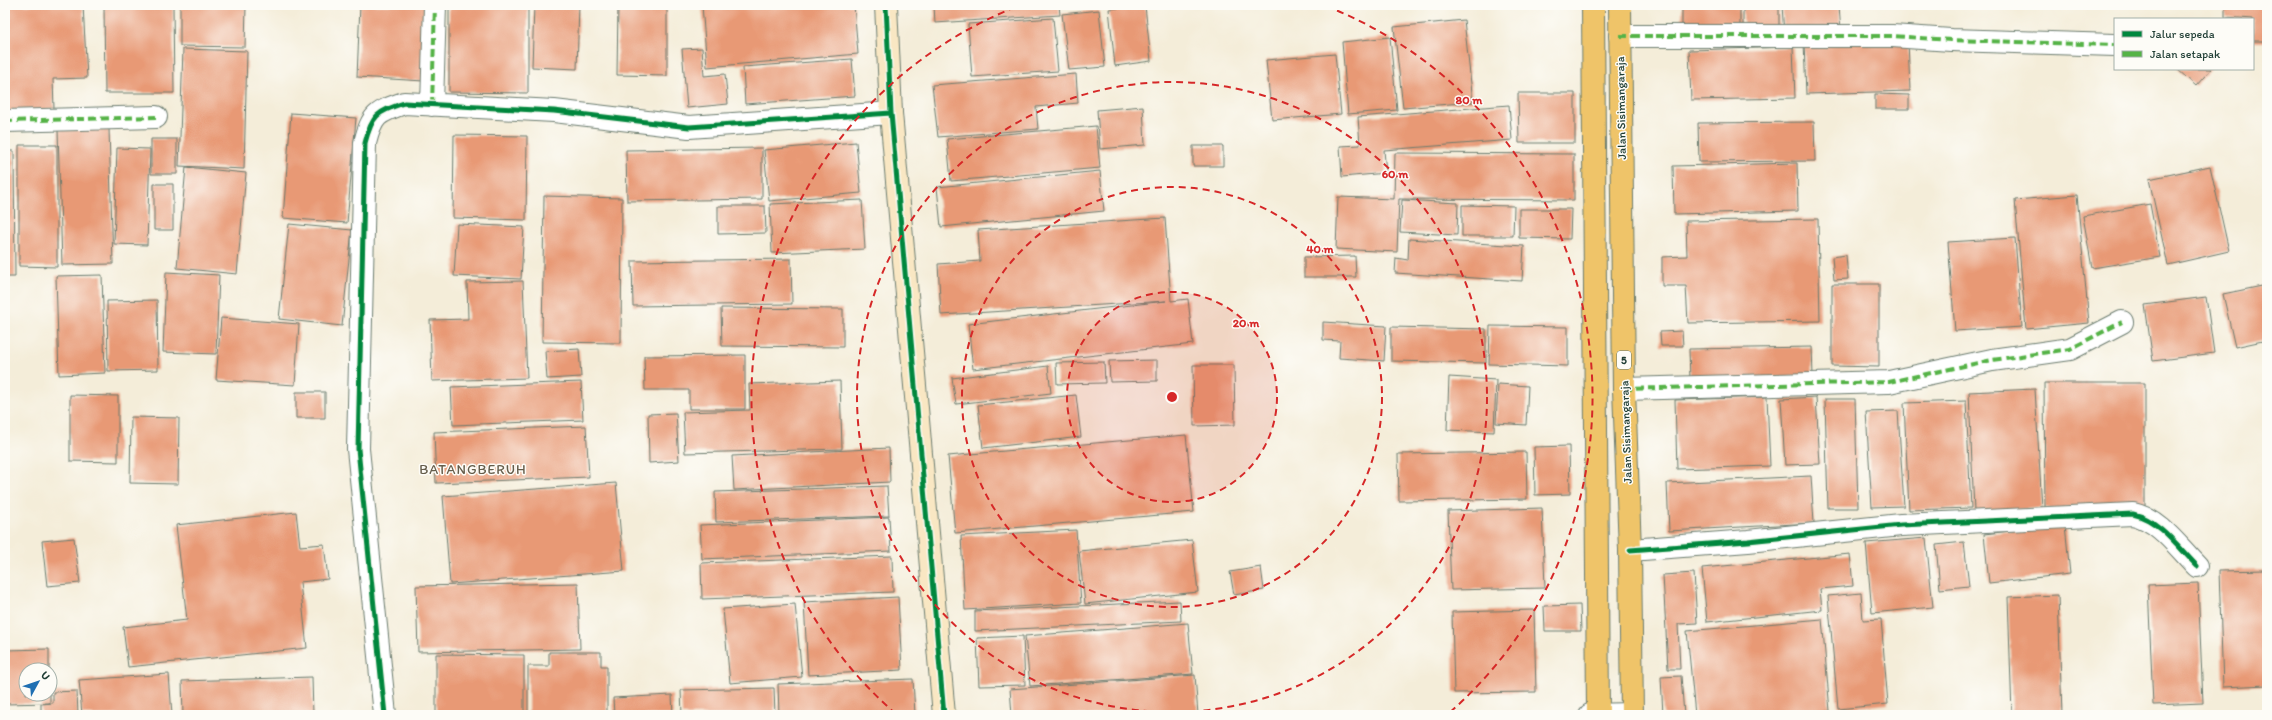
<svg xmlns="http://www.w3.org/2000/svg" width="2272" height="720" font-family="Itim,sans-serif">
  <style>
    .building { fill: #e89975 }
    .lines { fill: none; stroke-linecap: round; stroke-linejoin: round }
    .street-casing { stroke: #6a7b6e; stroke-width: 24 }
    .secondary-casing { stroke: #6a7b6e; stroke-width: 24 }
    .highway-casing { stroke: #6a7b6e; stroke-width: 24 }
    .street { stroke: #fff; stroke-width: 22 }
    .secondary { stroke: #f9e7c3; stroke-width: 22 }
    .highway { stroke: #efc469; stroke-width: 22 }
    .quiet { stroke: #55b346; stroke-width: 4; stroke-dasharray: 8 4; stroke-linecap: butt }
    .cycleway-casing { stroke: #fdfcf7; stroke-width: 8 }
    .cycleway { stroke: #00873e; stroke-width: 5 }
    .ring { fill: none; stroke: #d62828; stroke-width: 2; stroke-dasharray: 7 5 }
    .labels { text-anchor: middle; stroke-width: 3; stroke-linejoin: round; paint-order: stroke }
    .shield { fill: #fdfcf7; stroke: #62766e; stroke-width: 1 }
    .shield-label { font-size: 11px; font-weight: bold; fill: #1f3d34 }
    .street-label { font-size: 12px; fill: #1f3d34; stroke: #fdfcf7 }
    .quarter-label { font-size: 14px; letter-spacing: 1px; fill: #655d4b; stroke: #fdfcf7 }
    .centre { fill: #d62828; stroke: #fdfcf7; stroke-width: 2 }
    .ring-label { font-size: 12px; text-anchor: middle; font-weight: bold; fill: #d62828; stroke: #fdfcf7; stroke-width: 3; stroke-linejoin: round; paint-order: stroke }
  </style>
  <rect width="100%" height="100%" fill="#fdfcf7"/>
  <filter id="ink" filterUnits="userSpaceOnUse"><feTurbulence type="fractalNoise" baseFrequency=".025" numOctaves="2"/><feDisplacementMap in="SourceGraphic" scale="8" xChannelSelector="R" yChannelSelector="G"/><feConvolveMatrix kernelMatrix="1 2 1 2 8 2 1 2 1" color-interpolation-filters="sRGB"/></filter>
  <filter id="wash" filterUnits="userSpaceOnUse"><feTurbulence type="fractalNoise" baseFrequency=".012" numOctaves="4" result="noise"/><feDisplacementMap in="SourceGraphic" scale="16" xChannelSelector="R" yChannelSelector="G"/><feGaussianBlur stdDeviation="0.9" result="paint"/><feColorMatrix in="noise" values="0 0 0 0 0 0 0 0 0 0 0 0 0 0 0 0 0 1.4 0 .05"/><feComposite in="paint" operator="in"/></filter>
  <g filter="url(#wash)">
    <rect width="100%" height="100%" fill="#f4edd9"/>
    <g id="blocks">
      <!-- building -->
      <path class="building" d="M5,5H83L87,78L53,79L54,109L5,111Z
        M104,5H173L174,93H105Z
        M180,5H246L245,47L180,46Z
        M360,5H427L424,81L357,77Z
        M449,5H528V93L449,92Z
        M534,5H579L577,69L532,67Z
        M618,5H667V76L617,75Z
        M702,5H854L858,54L707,67Z
        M934,5H1059L1060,15L935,23Z
        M1682,5H1740V28H1682Z
        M1743,5H1779V29H1743Z
        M1782,5H1839L1841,32L1784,35Z
        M2225,5H2267V41H2253V19L2225,17Z
        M1145,6L1151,61L1115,66L1109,9Z
        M1099,10L1105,67L1069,70L1062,14Z
        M1053,18L1058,71L972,77L968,24Z
        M1464,20L1473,102L1403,108L1394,27Z
        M1390,37L1397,110L1348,114L1342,42Z
        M1908,40L1910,91L1806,94L1804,43Z
        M1793,47L1795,98L1691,100L1689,50Z
        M702,48L704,76L725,74L728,104L687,108L682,49Z
        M183,49L247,51L244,169L179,166Z
        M1335,54L1341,114L1272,120L1266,60Z
        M852,59L855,96L745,104L743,67Z
        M2177,69H2211L2196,86Z
        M1076,74L1078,103L1036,107L1038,129L938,137L932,85Z
        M1518,93H1575V143H1519Z
        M1875,94L1909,95V109H1875Z
        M1509,105L1512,140L1384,150L1386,173L1342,177L1340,146L1360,145L1358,117Z
        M1143,106L1145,145L1100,149L1097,110Z
        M291,113L356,118L347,223L283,218Z
        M1814,122L1815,161L1699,162L1698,123Z
        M1096,126L1100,168L951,181L947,139Z
        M109,129L113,264L62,265L58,130Z
        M454,135L527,136L526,220L453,218Z
        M151,139H177V174H151Z
        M856,142L861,193L769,201L764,150Z
        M19,145H57V267L19,266Z
        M1193,146H1223V166H1193Z
        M117,148L150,149L147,245L114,244Z
        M762,148V199L627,201L626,150Z
        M5,151H14L15,277H5Z
        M1395,153L1574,154V200L1399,199L1397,252L1336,249L1338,197L1394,199Z
        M1797,163L1798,211L1674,214L1673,166Z
        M2210,166L2229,251L2168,265L2149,179Z
        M186,167L246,173L237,274L177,268Z
        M1100,171L1104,211L941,227L937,187Z
        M154,184H173V230H154Z
        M2077,195L2089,323L2026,329L2015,200Z
        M544,196L622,198L621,343L542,342Z
        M862,200L865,249L772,253L770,204Z
        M1402,200L1458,203L1457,235L1400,232Z
        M2150,204L2160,257L2092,268L2083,216Z
        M1462,205L1514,206L1513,236H1462Z
        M718,206H765L766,233L718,234Z
        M1519,209H1571L1570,239L1519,238Z
        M1165,218L1171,301L1188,299L1193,344L973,369L968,324L1166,301L941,315L938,264L980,261L978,230Z
        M1818,219L1820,321L1688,323L1686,286H1662V257L1687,256L1686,221Z
        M289,224L352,230L342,326L279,319Z
        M457,224L524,227L521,279L454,276Z
        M2015,238L2022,327L1955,331L1948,242Z
        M1409,239L1524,246L1522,281L1395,273L1396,258L1408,260Z
        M1846,255L1848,279L1834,280L1832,257Z
        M1355,256L1356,277H1304V257Z
        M791,259L792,304L633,306L632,261Z
        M166,272L219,275L216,354L163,352Z
        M102,275L105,373L59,375L56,276Z
        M523,281L527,378L432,381L430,320L468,319L467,282Z
        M1832,284H1879V367L1832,366Z
        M2267,285V340L2235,347L2223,294Z
        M2206,297L2214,353L2153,361L2145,305Z
        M157,300L158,370L108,371L107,301Z
        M721,308L843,309V347L722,346Z
        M221,318L299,324L295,385L216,380Z
        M1323,322L1386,326L1384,361L1339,358L1340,341L1323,340Z
        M1490,326L1568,327V366L1489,364Z
        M1391,327L1486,329V363L1391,361Z
        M1682,331L1683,346H1661L1660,332Z
        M1812,347L1813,376L1690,380L1689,349Z
        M579,349L581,377L547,379L545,351Z
        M745,355V409H689V390H645L644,356Z
        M1157,360V381L1110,382L1109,361Z
        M1104,362L1105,383L1057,384L1056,363Z
        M1193,365H1234L1235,425L1194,426Z
        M1048,366L1051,393L956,404L952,378Z
        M1449,377L1496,380L1494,432L1447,430Z
        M840,381L842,449L685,453L683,412L750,410L749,384Z
        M581,382L583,420L453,425L451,387Z
        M2044,383H2145V508H2045Z
        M1498,384L1528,386L1526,425L1496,423Z
        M2035,389L2042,508L1974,512L1969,392Z
        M296,392H325V418H296Z
        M70,395L118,396V462L70,461Z
        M1076,395L1081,437L983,448L978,405Z
        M1767,397L1770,466L1677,469L1675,400Z
        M1816,397L1820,464L1785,465L1781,399Z
        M1825,399H1855L1858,508H1828Z
        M1966,401L1971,508L1909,510L1904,403Z
        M1898,411L1904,506L1872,507L1866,412Z
        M676,413L679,461L649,463L648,414Z
        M131,417L179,418L178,484L130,483Z
        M586,426L589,477L436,483L434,432Z
        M1186,435L1194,512L955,533L948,456Z
        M1569,446L1570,494L1535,495L1534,447Z
        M889,448L890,482L734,490L732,456Z
        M1526,452L1527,499L1399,501L1398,454Z
        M1811,476L1814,523L1669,531L1667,483Z
        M616,483L624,571L450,584L443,496Z
        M887,486L889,516L716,522L715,492Z
        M1542,508L1545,588L1451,590L1448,511Z
        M296,512L300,546L324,544L328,579L300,582L307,648L128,667L123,627L187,620L176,525Z
        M889,517L891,551L702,559L700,525Z
        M2065,525L2070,574L1989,583L1984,534Z
        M1076,530L1081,603L965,610L961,536Z
        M74,538L80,583L47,586L42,541Z
        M1926,538L1933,607L1872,613L1866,543Z
        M1192,540L1198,592L1085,604L1079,551Z
        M1964,542L1969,586L1940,589L1936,545Z
        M1850,554L1853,586L1820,589L1822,610L1707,622L1702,568Z
        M892,556L893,592L702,599L701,563Z
        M1261,567L1264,590L1234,595L1230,572Z
        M2267,570V685L2223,687L2219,571Z
        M1694,573L1697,623L1678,624L1680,669H1668L1663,575Z
        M578,583L580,649L418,652L416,586Z
        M2198,583L2203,703L2153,705L2148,585Z
        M1861,593L1863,620L1881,619L1888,704L1838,709L1828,596Z
        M2058,595L2062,715H2012L2008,597Z
        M898,597L902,670L808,675L804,602Z
        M1180,601L1181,621L975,631V611Z
        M795,604L802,677L730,683L723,609Z
        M1580,605L1581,631H1545L1544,606Z
        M1534,610L1536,692L1454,693L1452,612Z
        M1822,619L1830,711L1785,715H1695L1687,631Z
        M1188,623L1193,674L1030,686L1025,636Z
        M1023,636L1025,685L979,686L977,638Z
        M49,649V670H26V694H50V703L5,704V650Z
        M549,652H601V666H607V715H528V666H549Z
        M436,654L524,655V715H436Z
        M169,674L172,715H82L79,680Z
        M1195,675L1198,715H1012L1010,689Z
        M1681,676L1684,715H1663L1661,677Z
        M312,677L313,715H183L182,681Z
        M913,679L915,715H779L778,684Z
        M774,688L775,715H682L681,690Z
        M77,691L78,715H41V704L53,703V692Z
        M672,695L673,715H614L613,698Z
        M5,712H37V715H5Z"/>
    </g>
  </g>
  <g filter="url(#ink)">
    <use href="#blocks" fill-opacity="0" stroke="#6a7b6e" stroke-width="1"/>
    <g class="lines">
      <defs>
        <path id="street" d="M1620,36H1892L1951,40L2115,45
          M432,105L435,5
          M5,121L156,117
          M1624,389L1889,382L1992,360L2070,349L2122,322
          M1630,550L1748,541L1901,525L2133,514C2160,520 2178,547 2197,566
          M385,715L358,449L365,143C372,115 377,112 404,103L554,111L689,127L891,113
          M1590,715L1632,714"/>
        <path id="secondary" d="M886,5L891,113L944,715"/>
        <path id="highway" d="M1593,5L1598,715
          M1620,5L1624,389L1630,550L1632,715"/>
      </defs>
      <!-- street casing -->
      <use href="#street" class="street-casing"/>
      <!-- secondary casing -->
      <use href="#secondary" class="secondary-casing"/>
      <!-- highway casing -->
      <use href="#highway" class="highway-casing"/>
      <!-- street -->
      <use href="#street" class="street"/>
      <!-- secondary -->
      <use href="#secondary" class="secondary"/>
      <!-- highway -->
      <use href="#highway" class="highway"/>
      <!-- quiet -->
      <path class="quiet" d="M1620,36H1892L1951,40L2115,45
        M432,105L435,5
        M5,121L156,117
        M1624,389L1889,382L1992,360L2070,349L2122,322"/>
      <defs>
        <path id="cycleway" d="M886,5L891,113L944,715
          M1630,550L1748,541L1901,525L2133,514C2160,520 2178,547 2197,566
          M385,715L358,449L365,143C372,115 377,112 404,103L554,111L689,127L891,113"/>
      </defs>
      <!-- cycleway casing -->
      <use href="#cycleway" class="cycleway-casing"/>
      <!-- cycleway -->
      <use href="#cycleway" class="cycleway"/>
    </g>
  </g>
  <!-- distance rings -->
  <circle cx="1172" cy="397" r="105" fill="#d62828" fill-opacity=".12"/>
  <g class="ring">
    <circle cx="1172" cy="397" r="105"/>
    <circle cx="1172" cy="397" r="210"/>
    <circle cx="1172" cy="397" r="315"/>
    <path d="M896 714A420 420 0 0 1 1018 6M1326 6A420 420 0 0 1 1448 714"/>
  </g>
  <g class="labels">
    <!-- shield labels -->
    <rect class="shield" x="1617" y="351" width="14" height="18" rx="3"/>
    <g class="shield-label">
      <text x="1624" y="364">5</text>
    </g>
    <!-- street labels -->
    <g class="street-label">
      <text transform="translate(1621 108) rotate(-91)" y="4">Jalan Sisimangaraja</text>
      <text transform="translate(1626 432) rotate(-92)" y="4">Jalan Sisimangaraja</text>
    </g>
    <!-- quarter labels -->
    <g class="quarter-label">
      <text x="473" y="474">BATANGBERUH</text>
    </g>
  </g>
  <circle cx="1172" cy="397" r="6" class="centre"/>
  <g class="ring-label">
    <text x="1469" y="104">80 m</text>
    <text x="1395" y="178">60 m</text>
    <text x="1320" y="253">40 m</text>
    <text x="1246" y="327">20 m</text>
  </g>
  <!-- margin -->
  <rect width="2272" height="720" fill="none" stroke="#fdfcf7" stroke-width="20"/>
  <!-- legend -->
  <rect x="2114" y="18" width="140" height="52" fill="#fdfcf7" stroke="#a4b0a9"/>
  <rect x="2122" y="31" width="20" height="6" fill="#00873e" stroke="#a4b0a9"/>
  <text x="2150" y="38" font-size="12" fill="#1f3d34">Jalur sepeda</text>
  <rect x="2122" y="51" width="20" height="6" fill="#55b346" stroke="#a4b0a9"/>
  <text x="2150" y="58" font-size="12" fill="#1f3d34">Jalan setapak</text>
  <!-- north arrow -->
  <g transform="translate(38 682) rotate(50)"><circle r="19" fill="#fdfcf7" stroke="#a4b0a9"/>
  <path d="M0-3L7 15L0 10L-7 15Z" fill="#1f6fb2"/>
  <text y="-6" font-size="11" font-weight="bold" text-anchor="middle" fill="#1f3d34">U</text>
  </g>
</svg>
